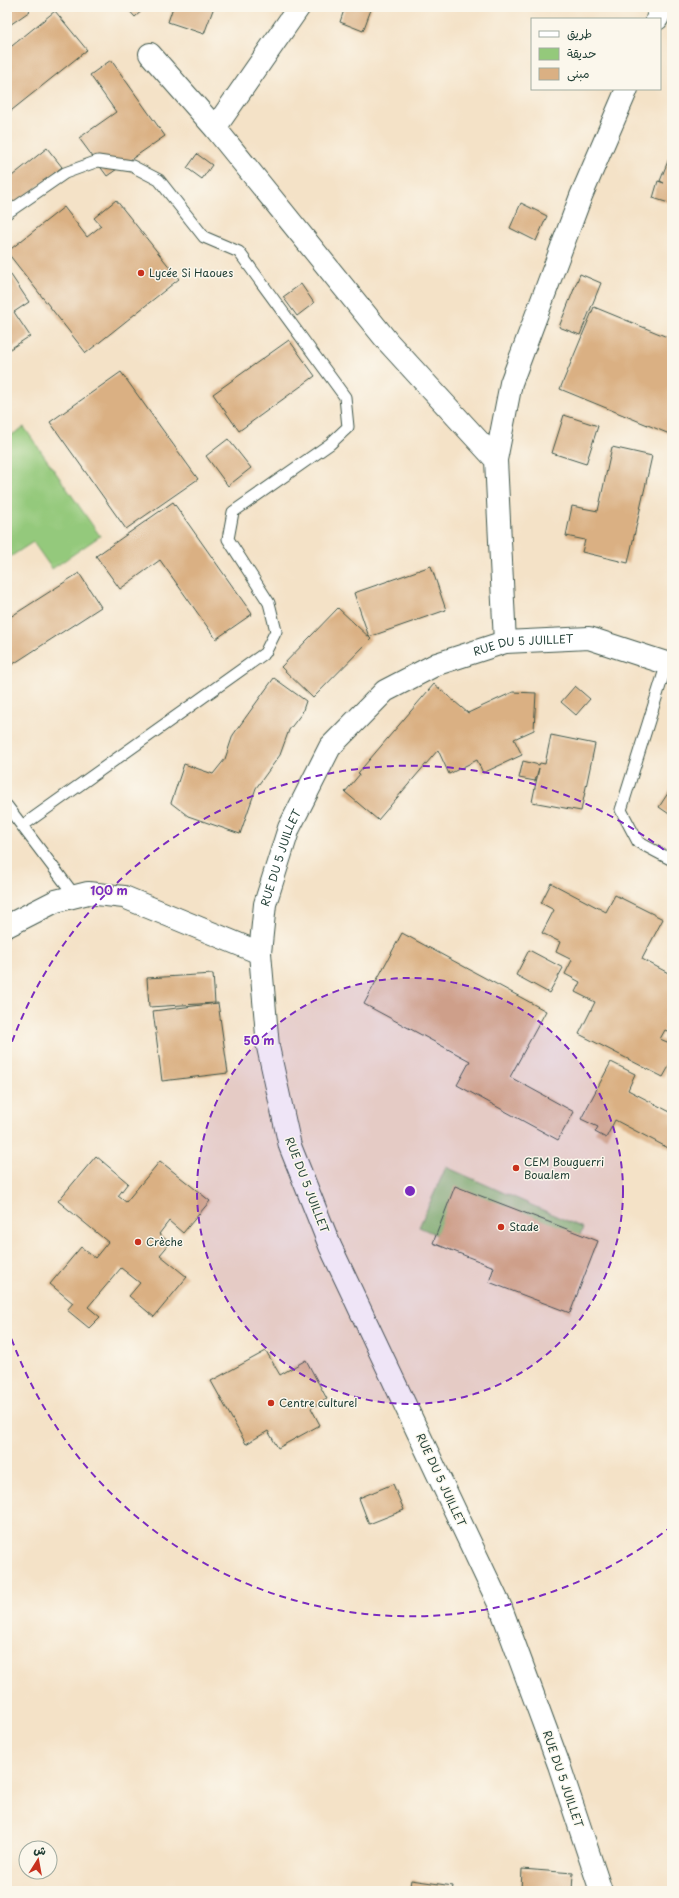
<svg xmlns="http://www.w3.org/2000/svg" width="679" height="1898" font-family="'Playpen Sans','Playpen Sans Arabic',sans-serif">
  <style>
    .green { fill: #94c97b; stroke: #5a8358 }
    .building { fill: #dab083 }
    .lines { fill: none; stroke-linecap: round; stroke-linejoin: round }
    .lane-casing { stroke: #3f564a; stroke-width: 13 }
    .street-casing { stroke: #3f564a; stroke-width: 24 }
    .secondary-casing { stroke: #3f564a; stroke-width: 24 }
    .lane { stroke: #fff; stroke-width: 11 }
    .street { stroke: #fff; stroke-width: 22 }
    .secondary { stroke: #fff; stroke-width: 22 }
    .ring { fill: none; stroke: #7b2cbf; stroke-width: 2; stroke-dasharray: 7 5 }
    .poi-dot { fill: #c8321e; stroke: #fbf7ec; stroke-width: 1.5 }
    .labels { text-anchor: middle; stroke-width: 3; stroke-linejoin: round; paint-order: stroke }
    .poi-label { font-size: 11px; fill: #1f3d34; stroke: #fbf7ec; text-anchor: start }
    .street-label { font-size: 11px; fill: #1f3d34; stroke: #fbf7ec }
    .centre { fill: #7b2cbf; stroke: #fbf7ec; stroke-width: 2 }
    .ring-label { font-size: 12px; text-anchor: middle; font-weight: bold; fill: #7b2cbf; stroke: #fbf7ec; stroke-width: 3; stroke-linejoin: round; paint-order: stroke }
  </style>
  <rect width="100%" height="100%" fill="#fbf7ec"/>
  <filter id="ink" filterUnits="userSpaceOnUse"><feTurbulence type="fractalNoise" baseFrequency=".025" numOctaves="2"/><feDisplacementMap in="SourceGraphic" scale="8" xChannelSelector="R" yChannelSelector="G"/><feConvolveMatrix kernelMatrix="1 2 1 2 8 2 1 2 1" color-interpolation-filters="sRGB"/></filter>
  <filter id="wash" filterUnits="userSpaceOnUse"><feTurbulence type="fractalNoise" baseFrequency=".012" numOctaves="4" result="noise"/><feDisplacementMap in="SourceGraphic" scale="16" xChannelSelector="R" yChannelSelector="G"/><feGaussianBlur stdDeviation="0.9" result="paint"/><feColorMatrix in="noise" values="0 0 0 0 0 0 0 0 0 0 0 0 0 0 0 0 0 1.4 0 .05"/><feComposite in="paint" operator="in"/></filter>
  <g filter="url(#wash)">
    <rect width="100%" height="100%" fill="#f4e2c7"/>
    <!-- green -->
    <path class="green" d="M24,427L100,536L52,569L33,542L7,559V438Z
      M446,1167L583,1228L556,1288L419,1227Z"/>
    <g id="blocks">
      <!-- building -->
      <path class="building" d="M7,7H28L30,11L7,27Z
        M126,7H146L135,17Z
        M173,7H214L204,34L168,22Z
        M345,7H372L363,31L340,22Z
        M55,11L87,50L7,114V50Z
        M111,60L165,136L107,176L79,138L116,112L90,75Z
        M47,148L62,167L7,211V180Z
        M672,151V204L653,198L658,181L664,183L660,181Z
        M197,154L212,165L202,179L187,168Z
        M116,200L179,279L86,353L7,252L64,207L87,237L101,226L94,218Z
        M521,203L547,216L536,241L510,228Z
        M7,269L29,302L14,312L30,336L7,351Z
        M580,274L601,283L580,335L559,327Z
        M301,284L314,303L297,316L283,297Z
        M594,307L672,339V435L560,389Z
        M289,340L315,376L239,431L213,394Z
        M121,372L198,479L126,529L50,422Z
        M564,415L598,426L586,464L552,453Z
        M228,439L251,468L228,486L206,456Z
        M612,447L652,456L628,563L582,552L585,540L566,536L572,506L598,511Z
        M173,502L252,614L216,639L160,560L120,589L96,556Z
        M431,566L446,610L369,637L354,593Z
        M79,573L101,607L7,668V619Z
        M338,608L371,639L313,698L281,667Z
        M274,678L306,701L302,713L289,730L280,755L256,788L240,834L188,816L171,803L184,764L213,774L225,759L233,735Z
        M434,684L468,713L513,692L536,693L534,730L514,739L522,755L483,773L477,760L449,774L438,750L378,820L345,792L360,774L358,773Z
        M575,686L590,699L576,715L561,702Z
        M551,735L595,744L581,811L532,802L539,768L535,781L519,778L523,761L539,765L540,763L545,764Z
        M672,787V816L659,807Z
        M551,883L606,912L615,895L663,919L642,959L672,975V1033L665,1030L660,1039L672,1044V1061L663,1077L579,1034L595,1002L575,992L580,982L565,974L572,960L556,952L560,942L542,933L554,910L541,903Z
        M402,933L546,1011L510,1077L574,1112L558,1140L457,1085L470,1061L364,1004Z
        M529,950L563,968L549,993L516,975Z
        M213,974L215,1003L149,1007L147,978Z
        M218,1003L228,1073L162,1081L153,1011Z
        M611,1062L635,1074L628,1090L672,1113V1150L615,1120L606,1138L595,1132L598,1127L581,1119Z
        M96,1156L128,1183L118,1196L126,1202L160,1161L210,1201L183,1233L169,1221L159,1234L170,1243L160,1255L187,1277L154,1317L129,1296L140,1283L121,1268L88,1307L100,1317L89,1328L67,1310L73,1303L50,1284L81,1247L95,1258L108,1242L58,1201Z
        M455,1186L598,1241L570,1313L489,1282L494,1267L433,1243Z
        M266,1351L280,1375L306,1360L327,1399L311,1408L320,1425L278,1448L268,1431L246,1444L211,1381Z
        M393,1484L404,1510L369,1524L359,1498Z
        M522,1869L573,1873L572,1891H521Z
        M411,1880L453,1886L452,1891H409Z"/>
    </g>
  </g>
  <g filter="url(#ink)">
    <use href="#blocks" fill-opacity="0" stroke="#3f564a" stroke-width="1"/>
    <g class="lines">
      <defs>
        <path id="lane" d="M7,213L65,173L98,161L132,166L159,180L204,237L239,252L345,397L348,427L330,444L233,512L228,539L269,603L276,631L265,653L22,826
          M667,663L621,810L638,842L672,860
          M7,806L75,896"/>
        <path id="street" d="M657,19L662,7
          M150,54L215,128L388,342L496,460
          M215,128L299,7
          M505,642L496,460L511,383L581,196L627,89
          M7,926L56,901L88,893L124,897L260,953"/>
        <g id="secondary">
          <path id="s1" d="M601,1891L559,1765L501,1608L330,1246L290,1146L268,1047L260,953L265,904L289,828L330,747L385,691L437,664L505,642L589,638L672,665"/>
        </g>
      </defs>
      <!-- lane casing -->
      <use href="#lane" class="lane-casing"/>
      <!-- street casing -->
      <use href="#street" class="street-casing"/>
      <!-- secondary casing -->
      <use href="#secondary" class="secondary-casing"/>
      <!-- lane -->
      <use href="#lane" class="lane"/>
      <!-- street -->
      <use href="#street" class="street"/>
      <!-- secondary -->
      <use href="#secondary" class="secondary"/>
    </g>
  </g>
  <!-- distance rings -->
  <circle cx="410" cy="1191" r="213" fill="#7b2cbf" fill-opacity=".12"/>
  <g class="ring">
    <circle cx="410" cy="1191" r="213"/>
    <path d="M672 1526A425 425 0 0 1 8 1329M8 1053A425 425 0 0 1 672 856"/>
  </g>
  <!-- markers -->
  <g class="poi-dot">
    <circle cx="141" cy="273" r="4"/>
    <circle cx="516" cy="1168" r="4"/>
    <circle cx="501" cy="1227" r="4"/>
    <circle cx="138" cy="1242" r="4"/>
    <circle cx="271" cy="1403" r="4"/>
  </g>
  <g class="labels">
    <!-- poi labels -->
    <g class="poi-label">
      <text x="149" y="277">Lycée Si Haoues</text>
      <text x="524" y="1166">CEM Bouguerri<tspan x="524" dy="13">Boualem</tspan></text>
      <text x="509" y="1231">Stade</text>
      <text x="146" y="1246">Crèche</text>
      <text x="279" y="1407">Centre culturel</text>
    </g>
    <!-- street labels -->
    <g class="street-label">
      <text dy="4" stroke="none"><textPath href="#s1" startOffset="1450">RUE DU 5 JUILLET</textPath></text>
      <text dy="4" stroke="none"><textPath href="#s1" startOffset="1102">RUE DU 5 JUILLET</textPath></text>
      <text transform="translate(307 1185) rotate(69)" y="4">RUE DU 5 JUILLET</text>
      <text transform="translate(441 1480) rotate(65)" y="4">RUE DU 5 JUILLET</text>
      <text transform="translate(563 1779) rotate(71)" y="4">RUE DU 5 JUILLET</text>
    </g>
  </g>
  <circle cx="410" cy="1191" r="6" class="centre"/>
  <g class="ring-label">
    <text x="109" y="895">100 m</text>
    <text x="259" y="1045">50 m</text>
  </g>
  <!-- margin -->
  <rect width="679" height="1898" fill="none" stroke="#fbf7ec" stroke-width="24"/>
  <!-- legend -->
  <rect x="531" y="18" width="130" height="72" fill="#fbf7ec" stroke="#a3ada2"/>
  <rect x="539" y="31" width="20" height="6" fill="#ffffff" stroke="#a3ada2"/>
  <text x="567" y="38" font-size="12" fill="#1f3d34">طريق</text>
  <rect x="539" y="48" width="20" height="12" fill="#94c97b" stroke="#a3ada2"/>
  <text x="567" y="58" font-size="12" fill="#1f3d34">حديقة</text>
  <rect x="539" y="68" width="20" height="12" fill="#dab083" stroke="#a3ada2"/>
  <text x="567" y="78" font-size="12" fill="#1f3d34">مبنى</text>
  <!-- north arrow -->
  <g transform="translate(38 1860) rotate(11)"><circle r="19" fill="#fbf7ec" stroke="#a3ada2"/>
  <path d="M0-3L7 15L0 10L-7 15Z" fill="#c8321e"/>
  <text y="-6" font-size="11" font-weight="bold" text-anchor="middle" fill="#1f3d34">ش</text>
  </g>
</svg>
